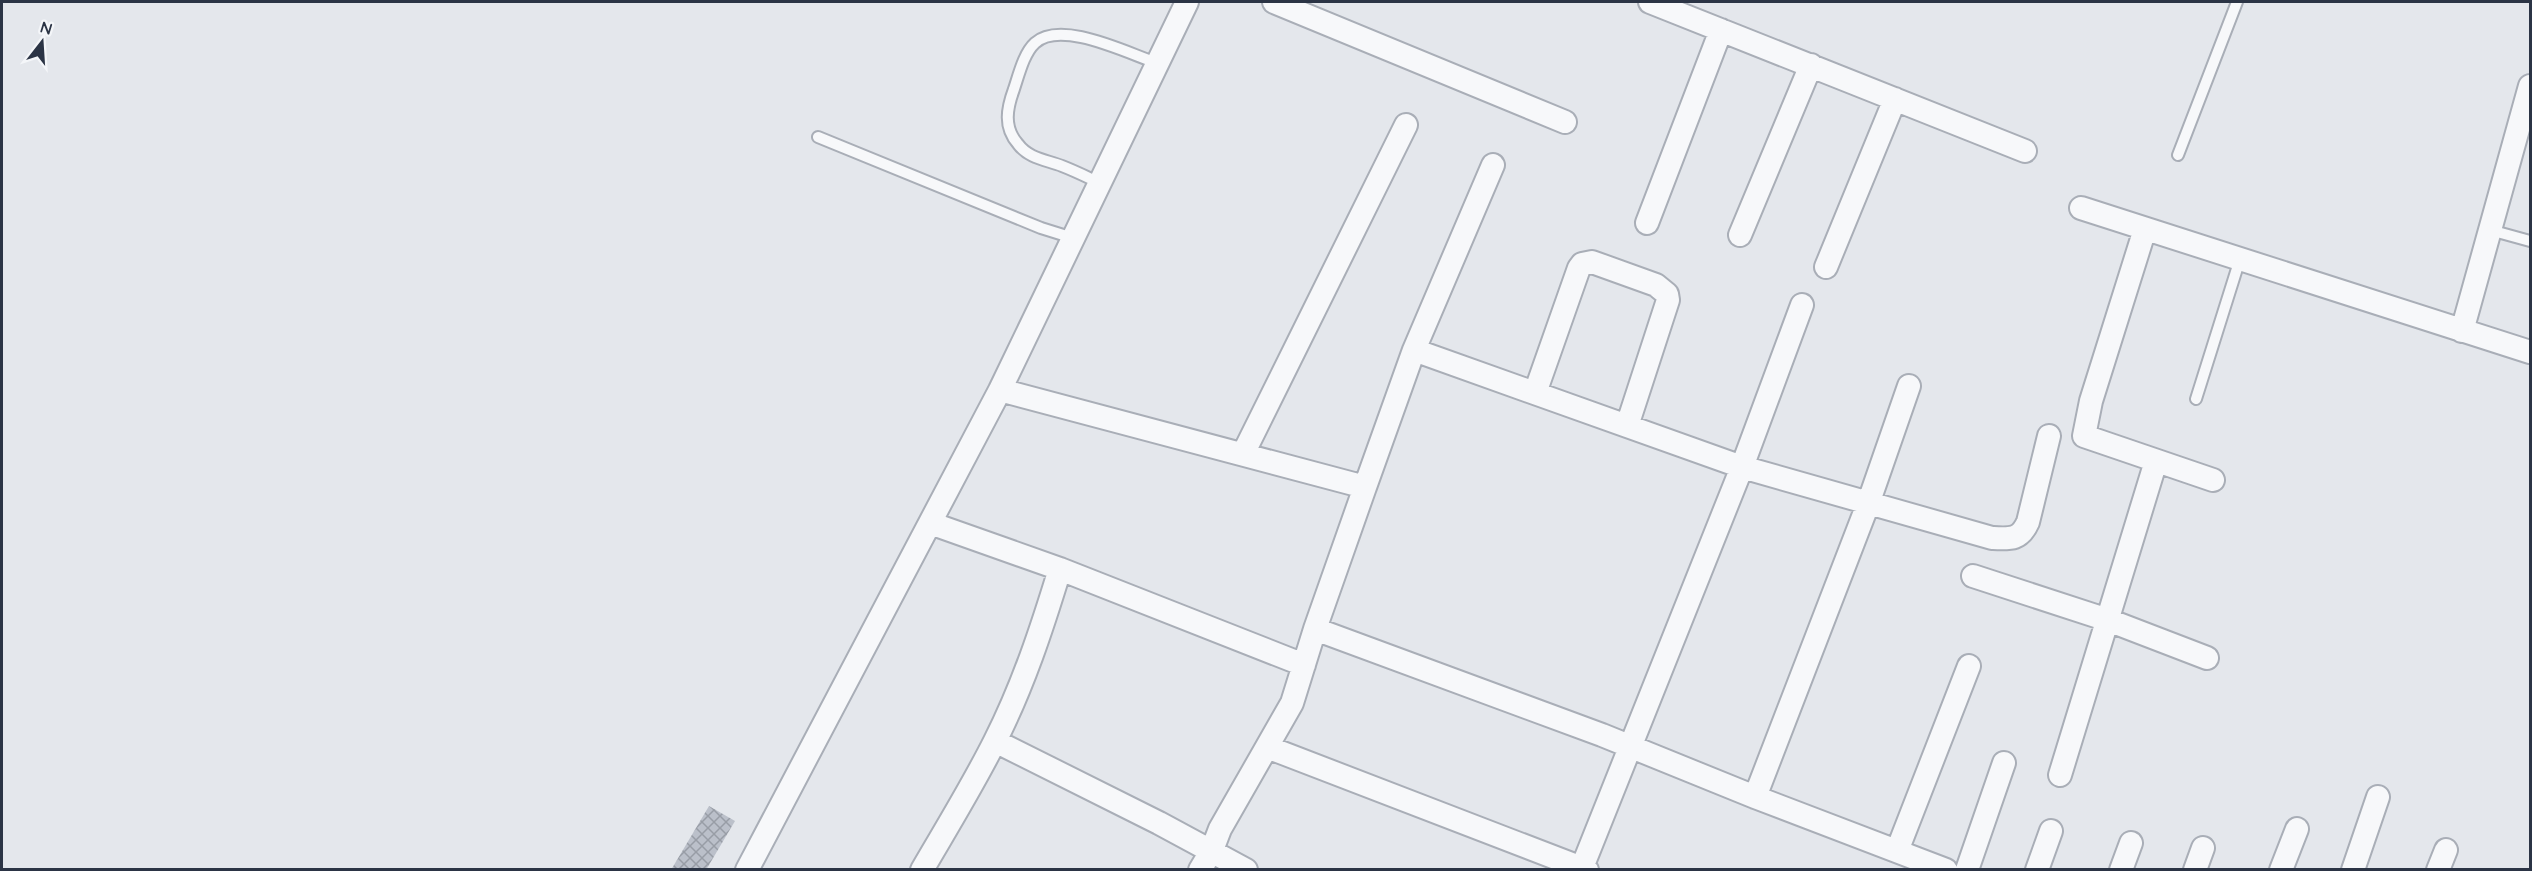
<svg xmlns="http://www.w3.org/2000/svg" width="2532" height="871" font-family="Quicksand,sans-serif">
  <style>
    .building { fill: url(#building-cross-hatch) }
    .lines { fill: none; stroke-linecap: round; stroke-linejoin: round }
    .service-casing { stroke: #a9aeb7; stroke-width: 14 }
    .minor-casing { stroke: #a9aeb7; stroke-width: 26 }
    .service { stroke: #f7f8fa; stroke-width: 10 }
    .minor { stroke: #f7f8fa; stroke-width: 22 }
  </style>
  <defs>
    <pattern id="building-cross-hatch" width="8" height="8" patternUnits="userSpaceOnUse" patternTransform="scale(1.5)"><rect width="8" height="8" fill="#bbc0ca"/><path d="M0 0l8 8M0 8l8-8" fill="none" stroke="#989da6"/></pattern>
  </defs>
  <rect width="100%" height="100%" fill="#e4e7ec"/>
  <!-- building -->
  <path class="building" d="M709,806L735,821L706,870H671Z"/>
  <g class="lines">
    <defs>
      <path id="service" d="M818,137L1041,228L1073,238
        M2178,155L2237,2
        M1100,183C1087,177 1075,171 1062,166C1047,160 1029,159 1018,144C1003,127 1007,108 1014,89C1019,74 1024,53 1035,43C1061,19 1129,54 1157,63
        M2490,230L2530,241
        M2196,399L2240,259"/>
      <path id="minor" d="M1187,2L1000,390L1365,487L1315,629L1602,735L1755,797L1946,870
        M1274,2L1565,122
        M1650,2L2025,151
        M2081,208L2530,352
        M1647,223L1721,30
        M2145,229L2091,401L2084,436L2213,480
        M1740,235L1811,65
        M1826,267L1895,99
        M2462,331L2530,86
        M1414,350L1742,467L1992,538C2011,539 2020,540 2028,522L2049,436
        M1535,393L1579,268L1582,264L1592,262L1656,285L1667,294L1668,300L1627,426
        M1243,454L1406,125
        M1365,487L1414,350L1493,165
        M930,523L1060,569L1304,665
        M1973,576L2108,620L2207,658
        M995,741L1159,823L1246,870
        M1267,747L1587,870
        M2060,775L2156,461
        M1755,797L1868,504L1909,386
        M1897,851L1969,666
        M747,870L1000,390
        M922,870C947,827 973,785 995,741C1023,686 1042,628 1060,569
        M1200,870L1212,850L1220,829L1292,703L1315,629
        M1581,870L1742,467L1802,305
        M1967,870L2004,763
        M2037,870L2051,831
        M2121,870L2131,843
        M2195,870L2203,848
        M2281,870L2297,829
        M2353,870L2378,797
        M2438,870L2446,850"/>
    </defs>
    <!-- service casing -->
    <use href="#service" class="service-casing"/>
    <!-- minor casing -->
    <use href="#minor" class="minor-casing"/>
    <!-- service -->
    <use href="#service" class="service"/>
    <!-- minor -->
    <use href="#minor" class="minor"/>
  </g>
  <!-- border -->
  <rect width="2532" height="871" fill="none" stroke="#2b3445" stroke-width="6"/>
  <!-- north arrow -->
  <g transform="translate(42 42) rotate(17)" stroke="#f4f6f9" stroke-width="4.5" paint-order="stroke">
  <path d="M0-4.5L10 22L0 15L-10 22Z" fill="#2b3445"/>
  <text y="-9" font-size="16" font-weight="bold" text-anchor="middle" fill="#2b3445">N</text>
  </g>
</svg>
